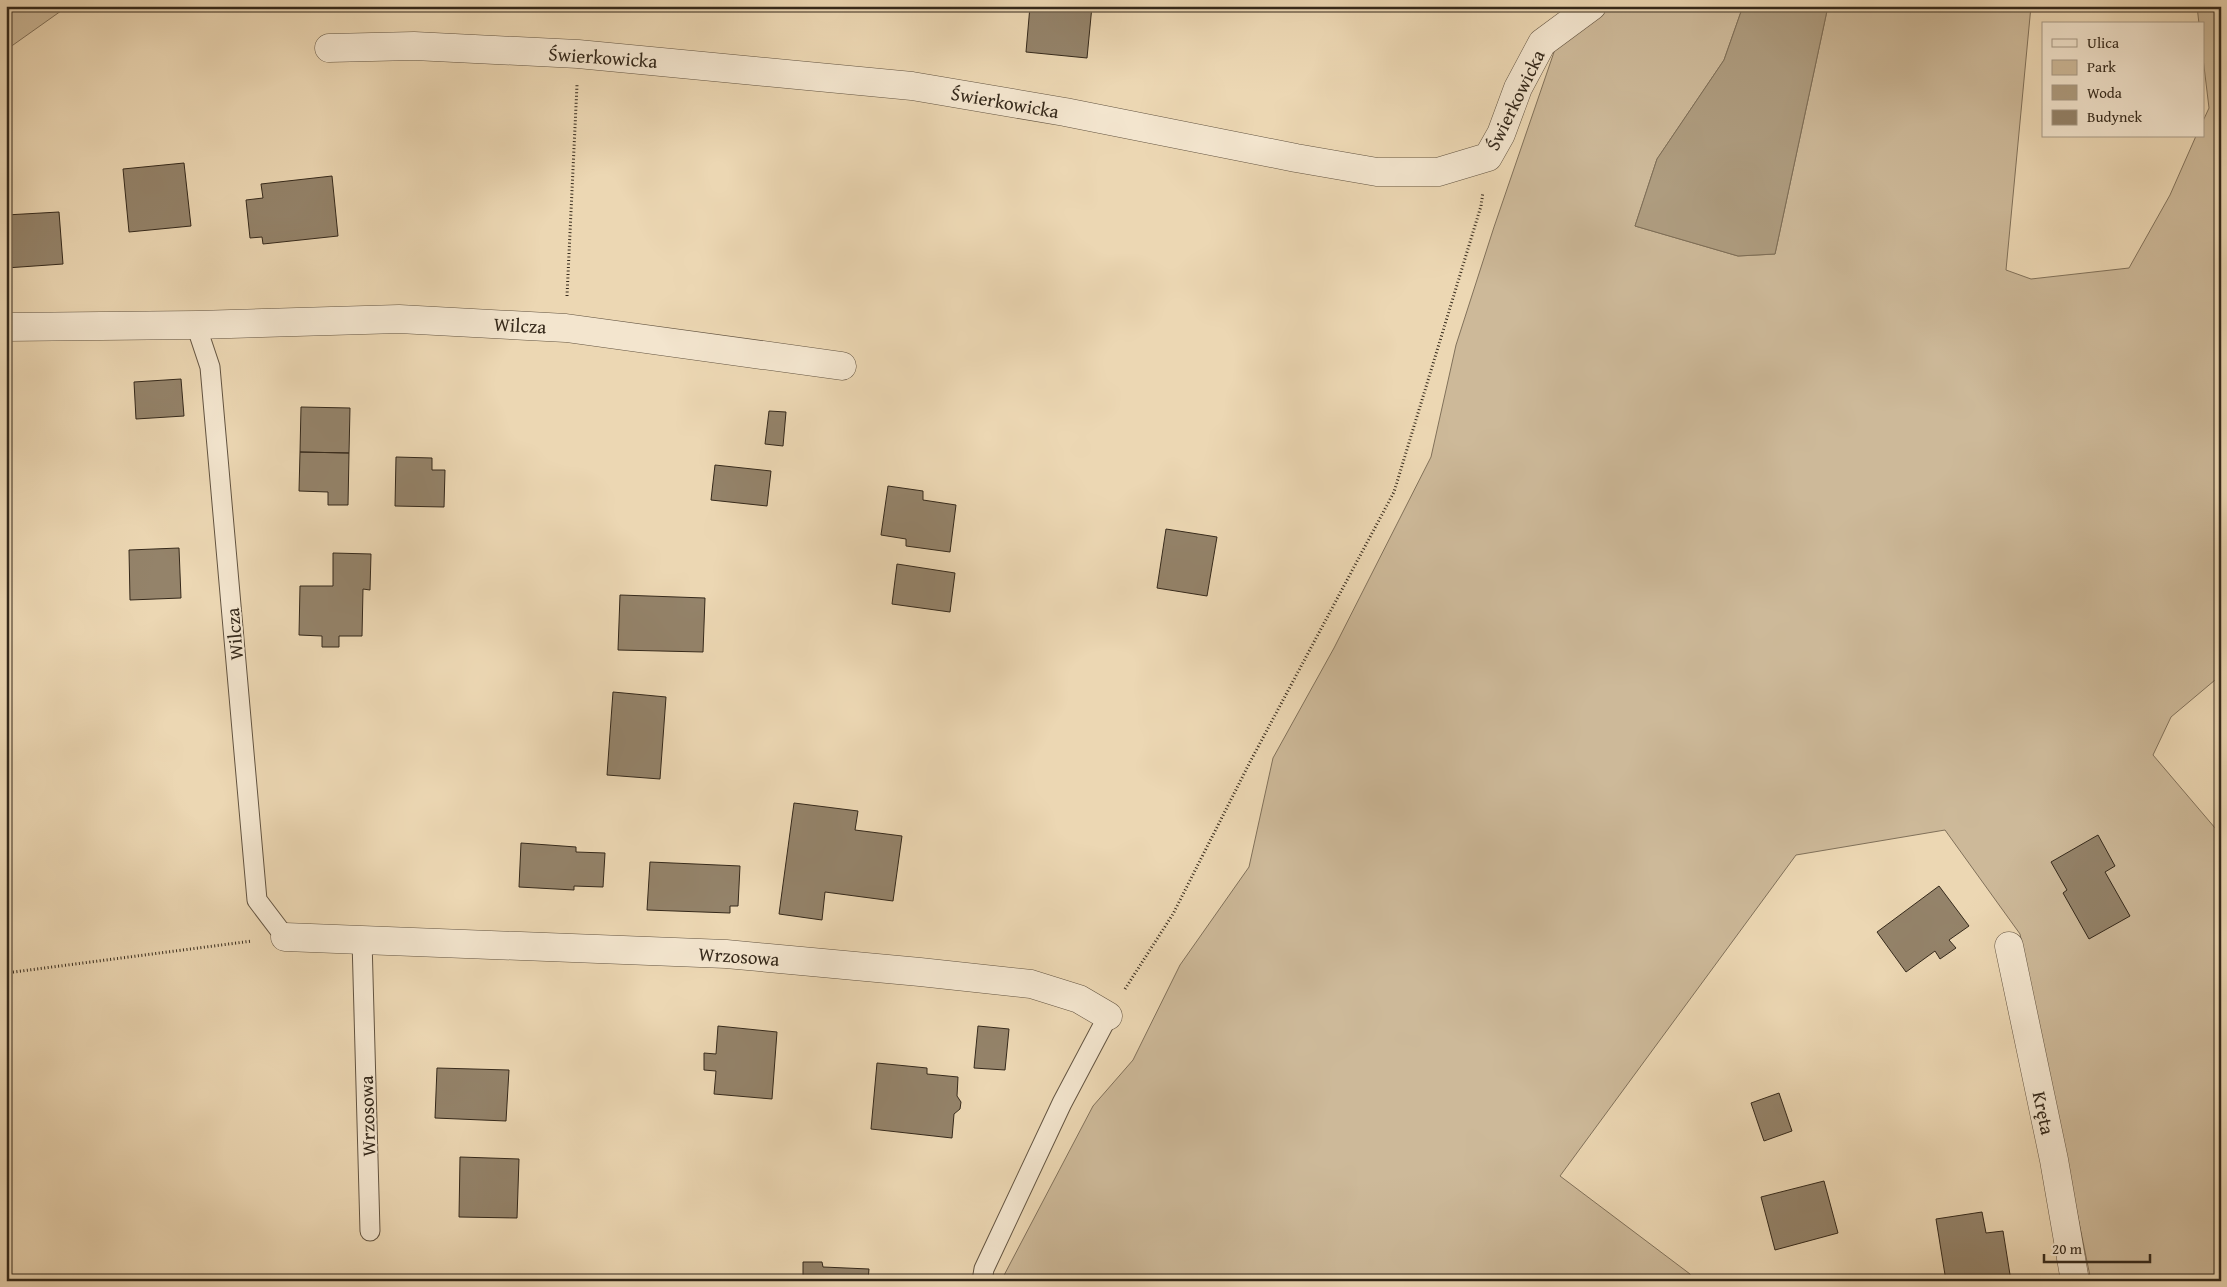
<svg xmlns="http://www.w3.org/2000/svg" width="2227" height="1287" font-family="'Gentium Book Plus',serif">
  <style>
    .green { fill: #cdb999; stroke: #81715a }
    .water { fill: #ae9c7f; stroke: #7e6e57 }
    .building { fill: #94836a; stroke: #35291b }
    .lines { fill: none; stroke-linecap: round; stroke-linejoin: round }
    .lane-casing { stroke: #635441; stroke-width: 21 }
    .street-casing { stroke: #635441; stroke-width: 29 }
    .path { stroke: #35291b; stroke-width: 3; stroke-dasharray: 1 2.5; stroke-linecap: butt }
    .lane { stroke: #f3e5ce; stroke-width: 19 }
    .street { stroke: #f3e5ce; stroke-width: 28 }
    .labels { text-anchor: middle; stroke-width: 4; stroke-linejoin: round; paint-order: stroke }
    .street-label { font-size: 19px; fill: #35291b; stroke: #f3e5ce }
  </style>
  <rect width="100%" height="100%" fill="#ecd7b3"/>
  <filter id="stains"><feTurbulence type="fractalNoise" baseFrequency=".004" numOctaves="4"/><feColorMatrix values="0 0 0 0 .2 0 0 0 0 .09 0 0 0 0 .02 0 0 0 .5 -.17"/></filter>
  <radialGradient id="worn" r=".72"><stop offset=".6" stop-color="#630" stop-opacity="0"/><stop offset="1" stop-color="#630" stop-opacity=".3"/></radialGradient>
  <!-- green -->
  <path class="green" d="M6,6H68L6,50Z
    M1575,6H1743L1724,60L1657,159L1635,226L1738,256L1775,254L1828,6H2031L2006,270L2031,279L2129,268L2170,195L2196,136H2203V121L2209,108L2203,58V24H2199L2197,6H2221V675L2171,717L2153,755L2221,835V1281H2091L2020,934L1945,830L1796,855L1560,1176L1690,1274L1691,1281H1001L1093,1106L1133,1060L1180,965L1249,867L1273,758L1334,648L1431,457L1456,345L1494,227L1564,23Z"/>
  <!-- water -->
  <path class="water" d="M1743,6H1828L1775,254L1738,256L1635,226L1657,159L1724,60Z"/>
  <!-- building -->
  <path class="building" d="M910,6H947L946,11Z
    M1030,6H1092L1087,58L1026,52Z
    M184,163L191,226L129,232L123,169Z
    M332,176L338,236L263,244L262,237L250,238L246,200L263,198L261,184Z
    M59,212L63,264L6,268V215Z
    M181,379L184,416L136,419L134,382Z
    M301,407L350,408L349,453L300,452Z
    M769,411L786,412L783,446L765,444Z
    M300,452L349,453L348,505H328V492L299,491Z
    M396,457L432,458V470H445L444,507L395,506Z
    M715,465L771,471L767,506L711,500Z
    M888,486L923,491V500L956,505L950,552L906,546V539L881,535Z
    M1166,529L1217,537L1207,596L1157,588Z
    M179,548L181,598L130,600L129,550Z
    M333,553L371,554L370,590L363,589L362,636H339V647H322V636L299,635L300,586H333Z
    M897,564L955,573L950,612L892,604Z
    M620,595L705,598L703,652L618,650Z
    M613,692L666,697L660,779L607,775Z
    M794,803L858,811L855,830L902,836L893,901L825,892L822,920L779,914Z
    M2098,835L2115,866L2105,872L2130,916L2089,939L2063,893L2067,890L2051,862Z
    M521,843L576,847V852L605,853L603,887L574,886V890L519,887Z
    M650,862L740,866L738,906H730V913L647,910Z
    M1939,886L1969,926L1949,940L1956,948L1940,959L1935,951L1906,972L1877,932Z
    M718,1026L777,1032L772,1099L714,1094L716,1071L704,1070V1053L716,1054Z
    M978,1026L1009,1029L1005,1070L974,1068Z
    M877,1063L927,1068V1074L958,1077L957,1096L961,1102L960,1109L954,1114L952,1138L871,1129Z
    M437,1068L509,1070L506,1121L435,1118Z
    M1779,1093L1792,1131L1764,1141L1751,1103Z
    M460,1157L519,1159L517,1218L459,1217Z
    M1824,1181L1838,1233L1775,1250L1761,1197Z
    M1982,1212L1986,1233L2003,1231L2011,1281H1946L1936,1219Z
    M803,1262H822L823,1267L869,1269L868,1281H803Z"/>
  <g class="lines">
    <defs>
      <path id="lane" d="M196,325L210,367L257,900L285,937
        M362,940L370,1231
        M982,1281L984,1269L1062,1103L1108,1016"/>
      <path id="street" d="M329,48L414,46L578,54L912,86L1065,112L1296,158L1377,172H1438L1488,157L1501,134L1518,88L1542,43L1592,6
        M6,327L196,325L399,319L566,328L842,366
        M285,937L726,954L920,972L1031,984L1079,999L1108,1016
        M2009,946L2054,1160L2075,1281"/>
    </defs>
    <!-- lane casing -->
    <use href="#lane" class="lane-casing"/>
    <!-- street casing -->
    <use href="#street" class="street-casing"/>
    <!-- path -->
    <path class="path" d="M567,296L577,85
      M6,973L252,941
      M1125,989L1173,914L1250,762L1394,492L1481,206L1483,192"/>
    <!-- lane -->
    <use href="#lane" class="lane"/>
    <!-- street -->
    <use href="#street" class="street"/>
  </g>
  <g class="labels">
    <!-- street labels -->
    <g class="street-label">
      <text transform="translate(603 57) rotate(4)" y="7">Świerkowicka</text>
      <text transform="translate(1515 100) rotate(-64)" y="7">Świerkowicka</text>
      <text transform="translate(1005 102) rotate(10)" y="7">Świerkowicka</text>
      <text transform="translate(520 325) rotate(3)" y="7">Wilcza</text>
      <text transform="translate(234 634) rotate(-95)" y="7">Wilcza</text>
      <text transform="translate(739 956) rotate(4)" y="7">Wrzosowa</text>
      <text transform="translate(2044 1113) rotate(78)" y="7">Kręta</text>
      <text transform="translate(367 1116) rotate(-92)" y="7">Wrzosowa</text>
    </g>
  </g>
  <!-- margin -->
  <rect width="2227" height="1287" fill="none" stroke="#ecd7b3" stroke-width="25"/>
  <rect x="8" y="8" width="2212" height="1272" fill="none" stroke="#35291b" stroke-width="2.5"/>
  <rect x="12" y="12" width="2202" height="1262" fill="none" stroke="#35291b"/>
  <!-- legend -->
  <rect x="2042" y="22" width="162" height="115" fill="#f3e5ce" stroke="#a79a86"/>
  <rect x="2052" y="39" width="25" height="8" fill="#f3e5ce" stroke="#a79a86"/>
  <text x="2087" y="48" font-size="15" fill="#35291b">Ulica</text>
  <rect x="2052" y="60" width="25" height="15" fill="#cdb999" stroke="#a79a86"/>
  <text x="2087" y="72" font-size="15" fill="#35291b">Park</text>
  <rect x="2052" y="85" width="25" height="15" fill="#ae9c7f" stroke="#a79a86"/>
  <text x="2087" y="98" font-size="15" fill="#35291b">Woda</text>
  <rect x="2052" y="110" width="25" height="15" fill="#94836a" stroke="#a79a86"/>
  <text x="2087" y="122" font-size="15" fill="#35291b">Budynek</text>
  <!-- scale -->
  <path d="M2044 1254v8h106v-8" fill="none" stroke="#35291b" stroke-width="2.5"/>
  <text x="2052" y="1254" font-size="15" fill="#35291b" stroke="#f3e5ce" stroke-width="4" paint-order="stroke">20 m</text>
  <rect width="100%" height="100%" filter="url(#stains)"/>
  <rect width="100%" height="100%" fill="url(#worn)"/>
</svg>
